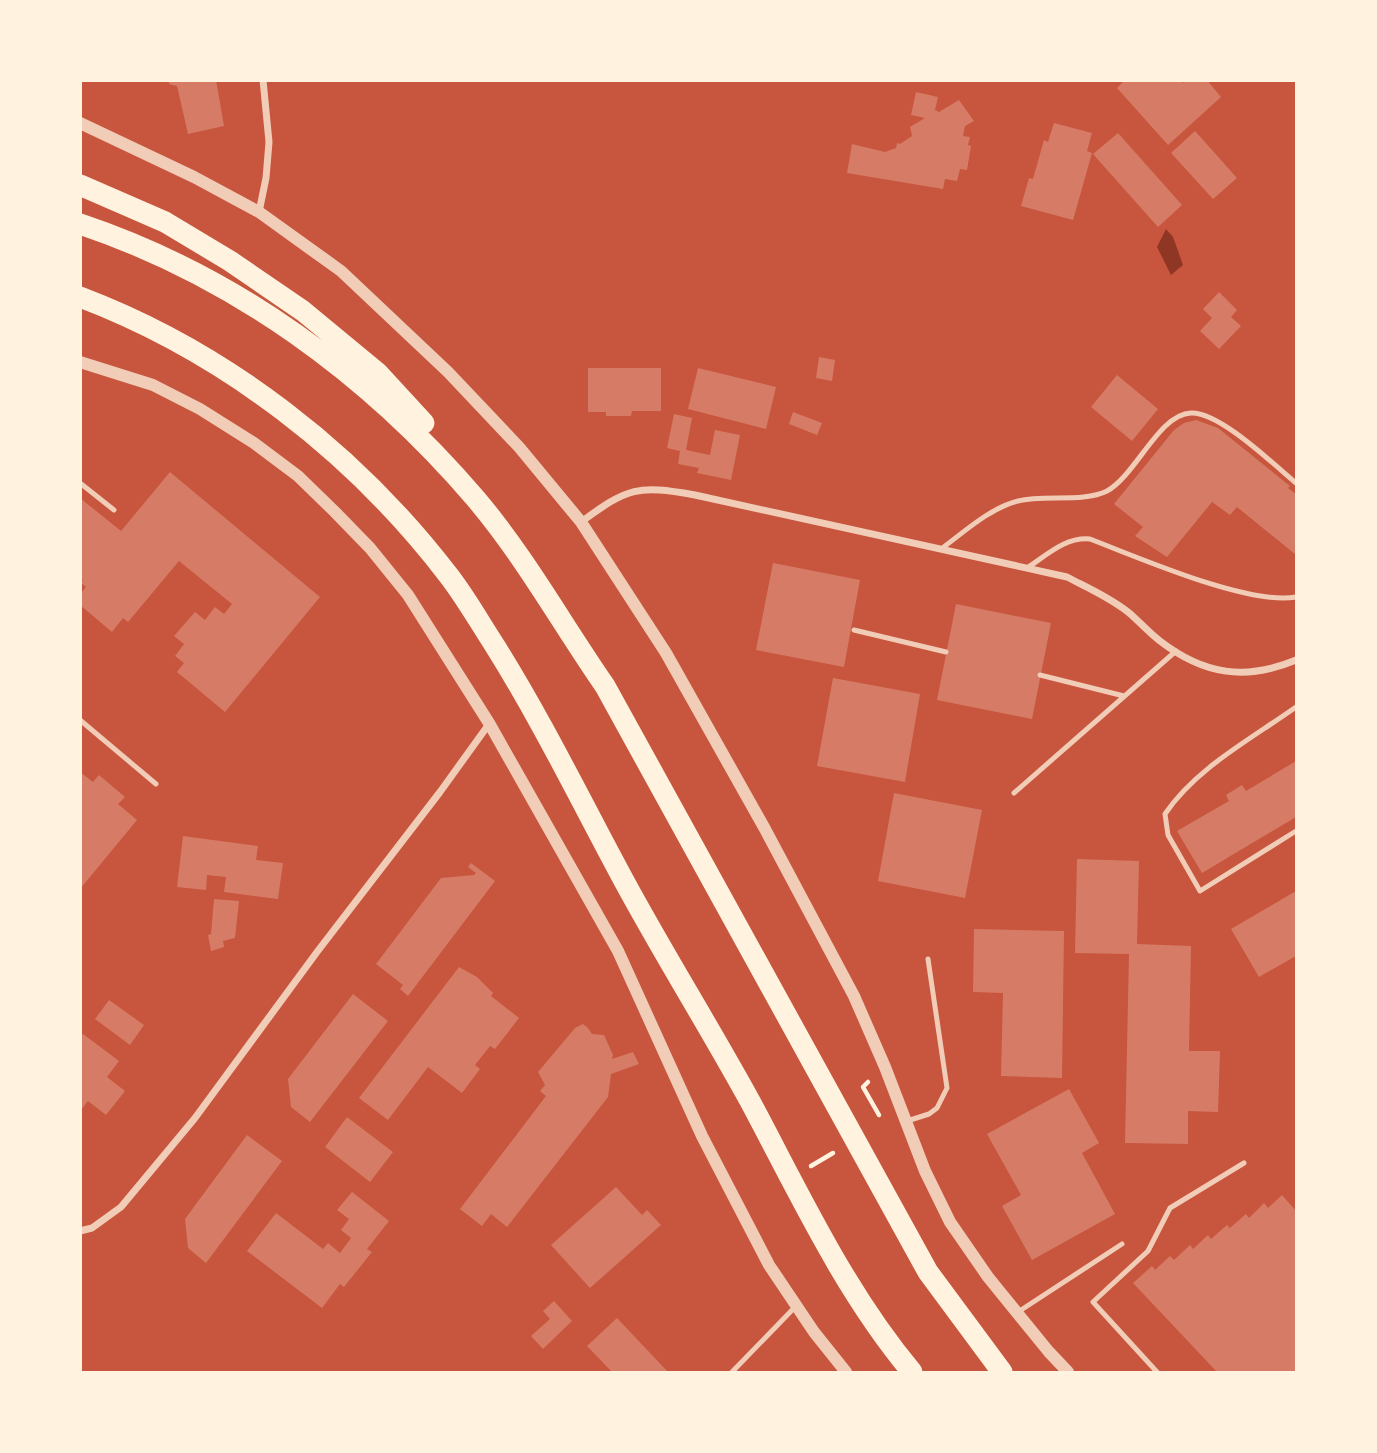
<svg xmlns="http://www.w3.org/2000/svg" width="1377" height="1453" font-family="Spectral,serif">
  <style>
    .water { fill: #8f3625 }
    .building { fill: #d67c66 }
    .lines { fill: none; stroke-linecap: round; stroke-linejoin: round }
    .path { stroke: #fff3e0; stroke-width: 4.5 }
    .service { stroke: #f1ccb7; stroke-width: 5 }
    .minor { stroke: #f1ccb7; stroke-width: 7 }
    .tertiary { stroke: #f1ccb7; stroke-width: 12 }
    .motorway { stroke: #fff3e0; stroke-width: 21 }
  </style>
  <rect width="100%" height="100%" fill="#c8553d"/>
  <!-- water -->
  <path class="water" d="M1166,229L1173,237L1183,265L1171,275L1157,247Z"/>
  <!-- building -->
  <path class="building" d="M169,80H216L224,126L188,134L177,86L169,84Z
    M1125,80H1181L1183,83L1186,80H1207L1221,97L1168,145L1117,88Z
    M916,92L938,97L935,110L939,112L959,100L974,121L965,126L963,136L970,137L968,145L971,146L967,170L960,169L957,181L945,179L943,189L847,173L852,144L885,152L896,148L897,143L900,144L912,136L910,127L925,118L911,115Z
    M1054,123L1092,133L1087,151L1092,153L1073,220L1021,206L1029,178L1033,179L1044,140L1048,142Z
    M1195,131L1237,178L1213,199L1171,153Z
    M1118,133L1182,205L1158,227L1093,154Z
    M1219,292L1237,310L1231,317L1241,326L1219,349L1200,331L1212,318L1203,309Z
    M819,357L835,360L832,381L816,378Z
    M588,368H661V411H632L631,416H606V412H588Z
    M698,368L776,387L766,429L688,409Z
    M1117,375L1158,409L1132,441L1091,407Z
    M793,412L822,423L817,435L789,424Z
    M674,414L692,418L686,450L710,455L715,430L740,435L731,480L697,473L699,468L678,464L680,451L667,448Z
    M1196,420L1218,428L1290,486L1288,488L1296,494V555L1237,507L1230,515L1212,502L1167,557L1135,536L1143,527L1114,504L1174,430L1184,423Z
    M170,472L320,597L225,712L177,672L184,663L175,656L184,644L174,636L195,612L205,620L215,607L224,614L232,604L179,561L128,622L123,618L112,632L80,605V594L86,587L81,583L83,580L80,578V498L121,531Z
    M773,563L860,580L844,667L756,650Z
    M956,604L1051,623L1032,719L937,700Z
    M833,678L920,694L905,782L817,766Z
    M1296,761V817L1202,873L1177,831L1229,801L1226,795L1242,785L1246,791Z
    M80,772L93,782L99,775L125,797L118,804L137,820L80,889Z
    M894,793L982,810L965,898L878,881Z
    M183,836L258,846L256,860L283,863L278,899L224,892L226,877L207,875L206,890L177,887Z
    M1077,859L1139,861L1137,944L1191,946L1189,1051H1220L1218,1112L1188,1111V1144L1125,1143L1129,954L1075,953Z
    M471,863L495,881L408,996L400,989L403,985L376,964L441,878L474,875L476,873L468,867Z
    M1296,891V956L1259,977L1231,929Z
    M214,899L239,901L235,938L223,941L224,947L211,951L208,935L211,934Z
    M974,929L1064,931L1062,1078L1001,1076L1003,993L973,992Z
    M459,967L477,977L493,993L491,996L519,1018L495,1049L490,1046L475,1065L480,1069L462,1093L428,1067L388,1120L359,1098Z
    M353,994L388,1021L310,1122L291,1107L288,1079Z
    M109,1000L144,1025L130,1045L95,1019Z
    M583,1024L588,1028L592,1034L604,1035L613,1055L612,1059L633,1052L639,1064L611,1074L608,1097L507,1227L491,1214L482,1226L460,1209L546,1096L540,1091L545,1085L538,1072L575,1028Z
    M83,1034L119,1061L107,1077L125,1091L106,1115L88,1101L80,1111V1037Z
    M1069,1089L1099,1143L1082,1153L1115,1214L1032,1260L1002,1206L1021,1195L987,1134Z
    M347,1117L393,1152L370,1182L325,1147Z
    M247,1135L282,1161L206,1263L188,1248L185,1219Z
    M616,1187L642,1215L647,1210L661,1225L590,1288L551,1245Z
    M352,1192L389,1221L367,1249L372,1252L344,1287L340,1284L322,1308L247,1251L276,1213L323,1249L328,1243L340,1253L351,1238L341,1230L349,1219L337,1210Z
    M1282,1195L1296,1211V1372H1217L1133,1283L1152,1266L1155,1270L1170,1256L1174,1260L1190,1245L1193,1249L1208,1235L1211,1239L1227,1225L1230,1228L1246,1214L1249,1218L1264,1203L1268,1208Z
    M554,1301L572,1321L543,1349L531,1336L550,1319L543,1311Z
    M617,1318L668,1372H612L587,1346Z"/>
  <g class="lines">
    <!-- path -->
    <path class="path" d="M868,1082L863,1087L879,1115
      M811,1166L833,1153"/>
    <!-- service -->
    <path class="service" d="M80,483L114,510
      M941,549C964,532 990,508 1018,501C1044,494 1083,503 1107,491C1136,475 1159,414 1191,413C1220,412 1273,464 1296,483
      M1027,568C1047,555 1065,537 1090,539C1137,557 1249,606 1296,597
      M854,630L946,652
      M1040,675L1124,696
      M1296,707C1251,739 1196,768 1165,814L1168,835L1200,891L1296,831
      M80,720L156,784
      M1014,793L1176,651
      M907,1121L929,1114L937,1108L947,1088L928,959
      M1018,1312L1122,1244
      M732,1372L796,1306
      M1157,1372L1093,1302L1148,1251L1170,1208L1244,1163"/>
    <!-- minor -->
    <path class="minor" d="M259,212L266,178L269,142L263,80
      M581,522C629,487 637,485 695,495L1067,577C1088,588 1109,597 1128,612C1139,621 1148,632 1160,641C1204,675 1246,681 1296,660
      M80,1231L92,1228L121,1207L195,1118L317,952L440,792L489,724"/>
    <!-- tertiary -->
    <path class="tertiary" d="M80,123L194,177L259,212L341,271L448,372L519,447L581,522L666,653L765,829L854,996L885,1067L925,1171L950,1222L988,1277L1049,1352L1068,1372
      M80,362L153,385L200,409L254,443L298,476L335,512L370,548L408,595L489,723L618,951L702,1136L769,1265L814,1332L846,1372"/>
    <!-- motorway -->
    <path class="motorway" d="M80,185L165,222L230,261L303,311L378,373L424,423
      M80,224C235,276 370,375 476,499C525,557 562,624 605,686L928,1272L1002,1372
      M80,297C225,352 355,453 449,576C466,598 480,623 495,646C542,721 581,801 623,879C664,955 710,1028 751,1103C800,1195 845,1292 912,1372"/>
  </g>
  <!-- border -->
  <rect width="1377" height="1453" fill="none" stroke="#fff3e0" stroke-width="164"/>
</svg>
